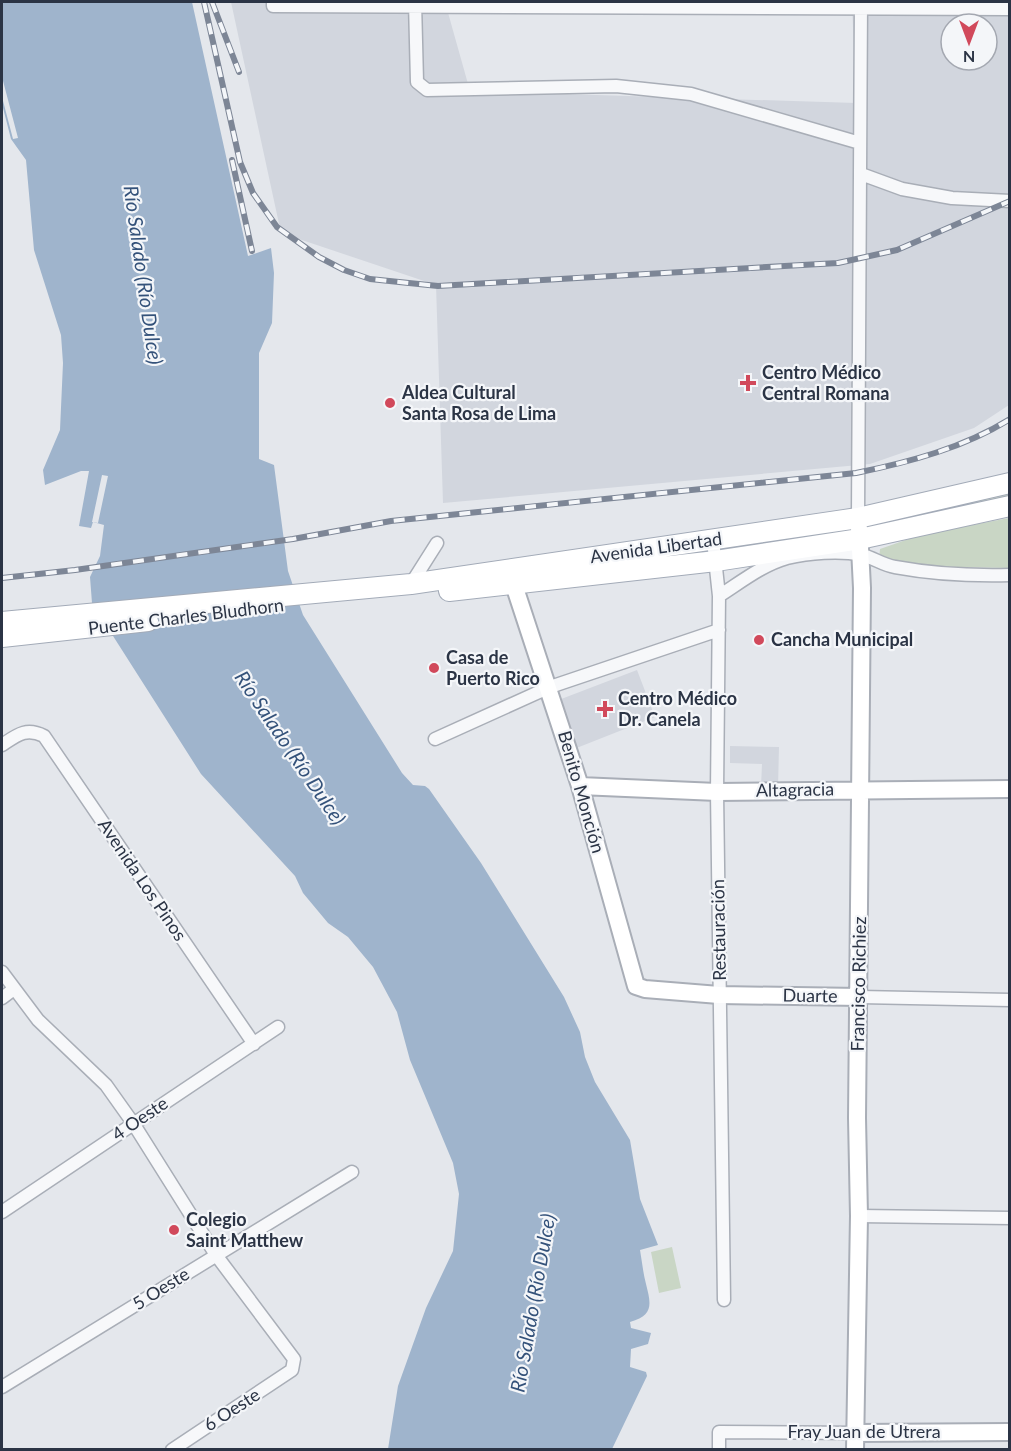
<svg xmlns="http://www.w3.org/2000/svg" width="1011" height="1451" font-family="Lato,sans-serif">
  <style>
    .built { fill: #d2d6de; fill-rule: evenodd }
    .green { fill: #c9d6c5 }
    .water { fill: #9fb4cc }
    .pier { fill: #e4e7ec }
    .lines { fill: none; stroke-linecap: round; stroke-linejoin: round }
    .street-casing { stroke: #a9aeb7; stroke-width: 15 }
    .secondary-casing { stroke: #a9aeb7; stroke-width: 20 }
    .primary-casing { stroke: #a3abb8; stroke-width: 22 }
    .street { stroke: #f7f8fa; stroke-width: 12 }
    .secondary { stroke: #fff; stroke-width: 16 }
    .primary { stroke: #fff; stroke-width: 20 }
    .rail-casing { stroke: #7d8696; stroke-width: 6 }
    .rail { stroke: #f4f6f9; stroke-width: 4; stroke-dasharray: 11; stroke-linecap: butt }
    .poi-dot { fill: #d1495b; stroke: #f4f6f9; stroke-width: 2 }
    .labels { text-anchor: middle; stroke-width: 4.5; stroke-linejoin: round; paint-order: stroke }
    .poi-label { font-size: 18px; font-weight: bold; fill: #2b3445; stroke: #f4f6f9; text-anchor: start }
    .street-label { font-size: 18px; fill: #2b3445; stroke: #f4f6f9 }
    .water-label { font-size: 20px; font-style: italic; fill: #34527a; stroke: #f4f6f9 }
  </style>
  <rect width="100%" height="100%" fill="#e4e7ec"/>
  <!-- built -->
  <path class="built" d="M231,2H445L470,91L856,103L852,2H1009V405L974,428L870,464L443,503L436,285L281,233ZM951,24H987V60H951Z
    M637,670L655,717L574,749L556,701Z
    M730,746L779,747L778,787H761L762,764L730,763Z"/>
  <!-- green -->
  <path class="green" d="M1009,493V508L893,533L889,521Z
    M1009,518V568L898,566L879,560L880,549L920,535Z
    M672,1247L681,1288L659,1293L651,1252Z"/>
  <!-- water -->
  <path class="water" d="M2,2H192L248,256L271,248L274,273L272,323L259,353V459L274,465L288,571L303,615L402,773L413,785L425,786L429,789L481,863L564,997L580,1032L585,1057L595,1082L630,1140L640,1199L658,1245L640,1250C642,1261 643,1273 646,1284C651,1304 654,1315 630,1322L631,1328L651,1333L648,1344L631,1349L630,1367L646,1372L647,1376L612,1449H388L398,1386L426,1308L453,1251L459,1194L453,1163L410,1060L397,1012L373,967L348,937L328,923L303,893L295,876L201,774L92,603L90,577L100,556L104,525L93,522L91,528L79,526L89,471H81L45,485L43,470L60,430L63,363L61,335L34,250L26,160L11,139L2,104Z"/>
  <!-- pier -->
  <path class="pier" d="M2,77L18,138L13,139L2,97Z
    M102,475L108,476L98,523L92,522Z"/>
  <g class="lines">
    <defs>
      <path id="street" d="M273,2V6L1010,9
        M415,2L417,82L427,90L616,86L691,94L860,143
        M861,174L902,189L952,198L1010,201
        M858,518L861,2
        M713,540L719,596L717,792L724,1300
        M411,584L437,543
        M719,596C741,582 762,565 787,558C808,553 840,550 861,555C873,557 882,565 895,567C933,574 971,576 1010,575
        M435,739L550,687L719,630
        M2,745C17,735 26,727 44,736L254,1044
        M2,972L38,1020L106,1085L133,1123L216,1255L294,1359L292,1370L172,1450
        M860,997L1010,1000
        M2,998L14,989
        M2,1212L278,1027
        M859,1216L1010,1218
        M2,1387L352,1172
        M719,1450V1432L855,1433"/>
      <path id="secondary" d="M514,585L580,786L636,986L645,989L719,995L860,997
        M580,786L717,792L1010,789
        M855,1433L1010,1432
        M855,1450L859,1216L857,1118L862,588L859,528"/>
      <path id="primary" d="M449,591L716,561L860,539L1010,506
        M2,622L411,584L858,518L1010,483
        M2,637L148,621"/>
    </defs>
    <!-- street casing -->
    <use href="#street" class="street-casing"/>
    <!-- secondary casing -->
    <use href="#secondary" class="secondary-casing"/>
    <!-- primary casing -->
    <use href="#primary" class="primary-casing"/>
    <!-- street -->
    <use href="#street" class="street"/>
    <!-- secondary -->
    <use href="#secondary" class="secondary"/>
    <!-- primary -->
    <use href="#primary" class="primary"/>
    <defs>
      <path id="rail" d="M204,2L240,162L253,193L277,227L319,257L344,270L370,279L438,286L838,263L897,250L1010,201
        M212,2L239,72
        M232,160L252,251
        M2,578L75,570L293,539L391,521L856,473C910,462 963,448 1010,419"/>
    </defs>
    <!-- rail casing -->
    <use href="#rail" class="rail-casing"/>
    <!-- rail -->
    <use href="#rail" class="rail"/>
  </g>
  <!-- markers -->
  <g class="poi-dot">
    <path d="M745 374h6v6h6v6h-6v6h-6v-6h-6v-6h6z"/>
    <circle cx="390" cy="403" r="6"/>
    <circle cx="759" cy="640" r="6"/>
    <circle cx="434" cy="668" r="6"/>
    <path d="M602 700h6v6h6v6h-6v6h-6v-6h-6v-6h6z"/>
    <circle cx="174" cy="1230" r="6"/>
  </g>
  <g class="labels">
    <!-- poi labels -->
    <g class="poi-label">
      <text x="762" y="379">Centro Médico<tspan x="762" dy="21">Central Romana</tspan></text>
      <text x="402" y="399">Aldea Cultural<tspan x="402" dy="21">Santa Rosa de Lima</tspan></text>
      <text x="771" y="646">Cancha Municipal</text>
      <text x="446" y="664">Casa de<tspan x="446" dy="21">Puerto Rico</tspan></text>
      <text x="618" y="705">Centro Médico<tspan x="618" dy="21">Dr. Canela</tspan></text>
      <text x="186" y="1226">Colegio<tspan x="186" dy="21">Saint Matthew</tspan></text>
    </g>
    <!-- street labels -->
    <g class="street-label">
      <text transform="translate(656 548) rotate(-8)" y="6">Avenida Libertad</text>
      <text transform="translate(186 617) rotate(-7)" y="6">Puente Charles Bludhorn</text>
      <text transform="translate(795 790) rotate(-1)" y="6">Altagracia</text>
      <text transform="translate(581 792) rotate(74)" y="6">Benito Monción</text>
      <text transform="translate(142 880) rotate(56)" y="6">Avenida Los Pinos</text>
      <text transform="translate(719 930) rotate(-91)" y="6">Restauración</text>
      <text transform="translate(859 984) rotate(-89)" y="6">Francisco Richiez</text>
      <text transform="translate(810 996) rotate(1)" y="6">Duarte</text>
      <text transform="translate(140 1119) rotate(-34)" y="6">4 Oeste</text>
      <text transform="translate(161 1289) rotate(-32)" y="6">5 Oeste</text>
      <text transform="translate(232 1410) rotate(-33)" y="6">6 Oeste</text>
      <text x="864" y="1438">Fray Juan de Utrera</text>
    </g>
    <!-- water labels -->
    <g class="water-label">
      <text transform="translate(143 275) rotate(82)" y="7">Río Salado (Río Dulce)</text>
      <text transform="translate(290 748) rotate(56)" y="7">Río Salado (Río Dulce)</text>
      <text transform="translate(533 1303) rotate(-80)" y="7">Río Salado (Río Dulce)</text>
    </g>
  </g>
  <!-- border -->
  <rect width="1011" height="1451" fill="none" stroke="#2b3445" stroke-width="6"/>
  <!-- north arrow -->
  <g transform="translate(969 42) rotate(180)"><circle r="28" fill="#f4f6f9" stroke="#a4a8b1" stroke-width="1.5"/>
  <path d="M0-4.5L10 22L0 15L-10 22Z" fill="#d1495b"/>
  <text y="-9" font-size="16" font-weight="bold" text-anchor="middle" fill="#2b3445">N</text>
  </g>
</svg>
